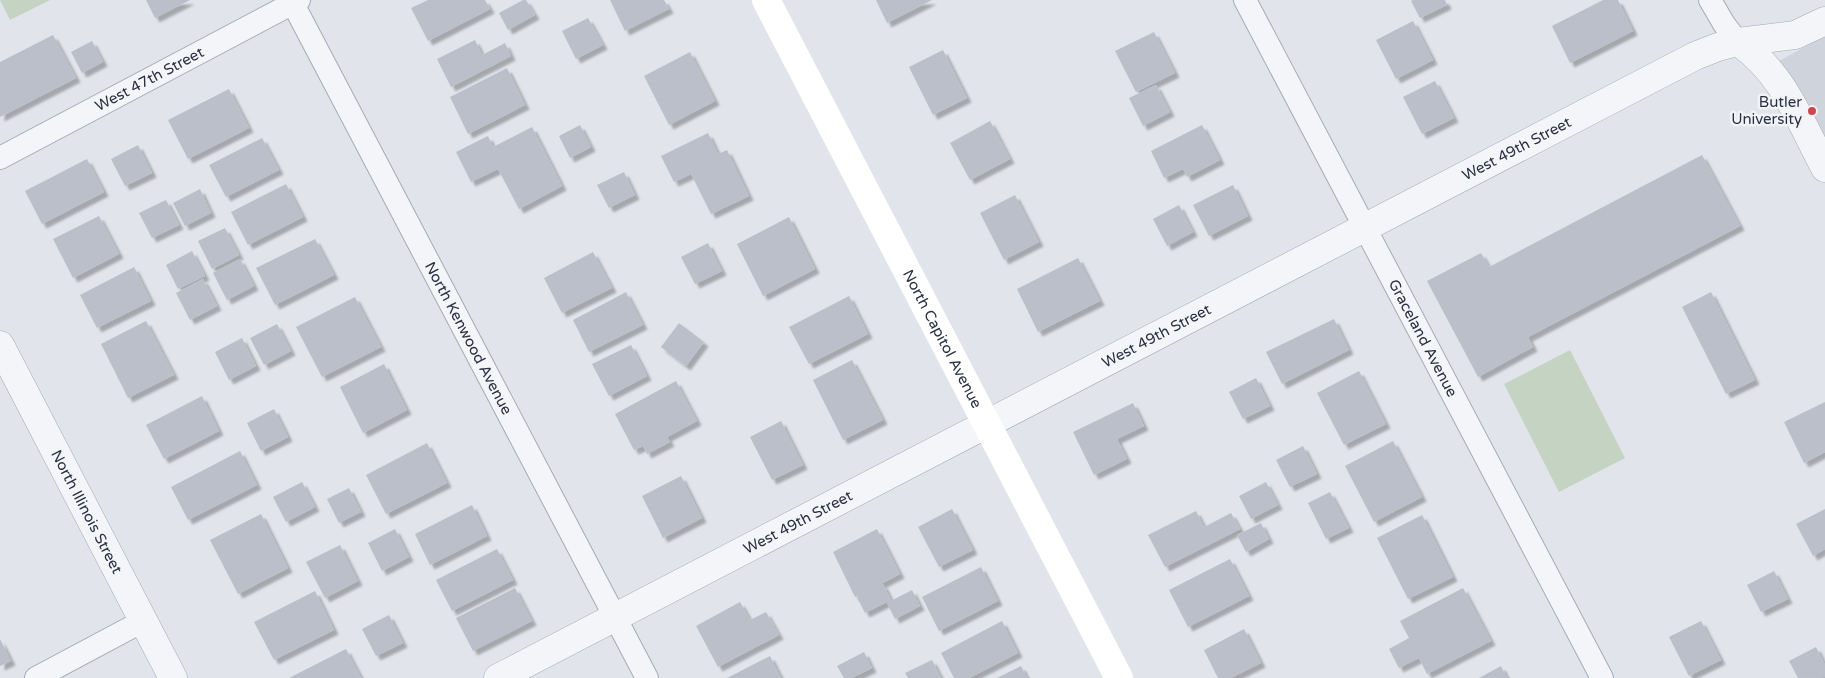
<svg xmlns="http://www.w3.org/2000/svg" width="1825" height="678" font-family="'Varela Round',sans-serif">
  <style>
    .built { fill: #cfd3dc }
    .green { fill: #c5d4c2 }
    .building { fill: #bbbfca; filter: url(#shadow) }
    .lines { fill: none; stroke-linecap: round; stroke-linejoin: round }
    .minor-casing { stroke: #a6aab4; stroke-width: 24 }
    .tertiary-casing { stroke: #a6aab4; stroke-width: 29 }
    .minor { stroke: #f4f5f8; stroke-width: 22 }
    .tertiary { stroke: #f4f5f8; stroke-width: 28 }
    .secondary { stroke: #fff; stroke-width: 28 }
    .poi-dot { fill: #cf474c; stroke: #f1f3f7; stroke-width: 2 }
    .labels { text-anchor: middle; stroke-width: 5; stroke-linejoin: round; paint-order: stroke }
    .street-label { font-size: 15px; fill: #293042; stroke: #f1f3f7 }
    .poi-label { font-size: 15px; fill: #293042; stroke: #f1f3f7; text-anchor: end }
  </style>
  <defs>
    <filter id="shadow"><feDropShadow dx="4.5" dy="4.5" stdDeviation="1" flood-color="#0004"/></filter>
  </defs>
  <rect width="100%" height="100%" fill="#e1e4ea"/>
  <!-- built -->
  <path class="built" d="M1825,36V160L1775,63Z"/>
  <!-- green -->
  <path class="green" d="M0,0H50L10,20Z
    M1570,350L1625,458L1559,492L1504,384Z"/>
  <!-- building -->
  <path class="building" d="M146,0H190L155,18Z
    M428,0H485L490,9L428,41L411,8Z
    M523,0H526L535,15L508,30L499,13Z
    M610,0H664L669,9L625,31Z
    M876,0H932L887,23Z
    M1413,0H1445L1447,5L1420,18L1411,1Z
    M1603,0H1618L1633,31L1570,63L1552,26Z
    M588,18L603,45L576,59L562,31Z
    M1413,21L1433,60L1396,79L1376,40Z
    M1154,32L1175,73L1136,92L1115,51Z
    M53,35L76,78L0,117V62Z
    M475,40L482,55L505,43L511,56L451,87L437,59Z
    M92,41L103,62L82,73L71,52Z
    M943,50L967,98L933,115L909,67Z
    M690,52L715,101L669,125L644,76Z
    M507,68L525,105L468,134L450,97Z
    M1435,81L1454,118L1422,134L1403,97Z
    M1156,85L1170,112L1143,126L1129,98Z
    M229,89L249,128L188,159L168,120Z
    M990,121L1010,159L970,180L950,143Z
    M580,125L591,147L570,158L559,136Z
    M1202,125L1220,160L1187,177L1183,169L1164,178L1151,151Z
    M532,127L562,186L519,209L498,169L471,182L456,152L488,136L493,147Z
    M708,133L718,154L727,150L749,196L711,214L691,174L674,182L661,156Z
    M262,138L279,170L226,197L209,165Z
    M138,145L152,173L125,186L111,159Z
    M1702,155L1740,226L1528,337L1533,347L1478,377L1427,281L1481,253L1489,267Z
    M87,159L104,192L42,224L25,191Z
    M624,172L635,195L609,208L597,185Z
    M286,184L303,217L248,245L231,212Z
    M1233,185L1248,216L1209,236L1193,205Z
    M200,189L211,213L185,226L173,203Z
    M1015,195L1039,242L1004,260L980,213Z
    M166,200L179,225L152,238L139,213Z
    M1179,205L1193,232L1167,246L1153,219Z
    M99,216L119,254L73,278L53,239Z
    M789,217L815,269L763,296L737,244Z
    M225,228L239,255L212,269L198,241Z
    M315,239L334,275L275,305L256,268Z
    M708,243L722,271L695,284L681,257Z
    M192,251L205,276L178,289L166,265Z
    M593,252L612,288L562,313L544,278Z
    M1078,258L1100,301L1038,332L1017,289Z
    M240,259L254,286L227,300L213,273Z
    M134,267L151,301L97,328L80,295Z
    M203,279L217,306L190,320L176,293Z
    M626,292L643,325L589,352L573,320Z
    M1711,292L1755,380L1726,394L1682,307Z
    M849,296L868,334L809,364L789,327Z
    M355,297L381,347L322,377L296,327Z
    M1334,319L1349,350L1282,384L1266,352Z
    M146,321L174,375L128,398L101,344Z
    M679,323L704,342L686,366L661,347Z
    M277,324L291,351L264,365L250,338Z
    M242,338L256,366L229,380L215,352Z
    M631,345L647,376L609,396L592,364Z
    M852,360L883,420L843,440L813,380Z
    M384,364L407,410L363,433L340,387Z
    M1359,371L1386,424L1344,445L1317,393Z
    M1256,378L1270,406L1243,419L1229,392Z
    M676,381L697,421L667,437L670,442L647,454L643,446L634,450L615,414Z
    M202,396L219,431L164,459L146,425Z
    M1825,402V452L1804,463L1784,422Z
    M1133,403L1144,426L1117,439L1127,459L1094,475L1073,432Z
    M274,409L288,437L261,451L247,423Z
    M781,421L803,465L772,480L750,437Z
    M1393,441L1422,497L1374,522L1345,466Z
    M427,443L447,483L386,514L366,475Z
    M1303,446L1317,474L1290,487L1276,460Z
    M240,451L257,485L188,520L171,487Z
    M681,476L702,518L663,538L642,496Z
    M302,482L315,507L286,522L273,497Z
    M1266,482L1278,505L1251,519L1239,496Z
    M349,488L361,512L339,523L327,499Z
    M1330,492L1349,528L1326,539L1308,503Z
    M472,505L487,536L430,565L415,534Z
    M952,509L973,550L939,567L918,527Z
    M1825,509V549L1813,556L1796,524Z
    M1196,511L1204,527L1231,513L1240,529L1165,567L1148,535Z
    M261,514L288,568L238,594L210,540Z
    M1422,515L1453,577L1408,599L1377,538Z
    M1261,523L1269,539L1246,552L1237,535Z
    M395,529L409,557L382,571L368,543Z
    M877,529L900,574L855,597L833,552Z
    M340,545L358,581L325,598L306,562Z
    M497,549L513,580L452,611L436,580Z
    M1230,559L1249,596L1188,627L1169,590Z
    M981,567L998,601L939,631L922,597Z
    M1774,571L1788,599L1761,612L1747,585Z
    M883,584L891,600L865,613L857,597Z
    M515,588L532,621L473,651L456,618Z
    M1463,588L1491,641L1427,674L1419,658L1399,668L1389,649L1409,638L1400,621Z
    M912,590L920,606L895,619L887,603Z
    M315,591L334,630L274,660L254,622Z
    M740,602L750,620L766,612L779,635L718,667L696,626Z
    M389,615L403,643L376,656L362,629Z
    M1002,621L1018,653L969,678H954L941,653Z
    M1701,621L1721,660L1689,676L1669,637Z
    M1244,629L1261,663L1231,678H1218L1204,650Z
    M0,639L11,661L0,666Z
    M1816,647L1825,665V677L1798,678L1789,661Z
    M346,649L361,678H289Z
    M864,652L872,668L852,678H844L837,666Z
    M770,656L781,678H727Z
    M932,660L941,678H908L905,673Z
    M1021,666L1027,678H997Z
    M1501,666L1507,678H1479Z"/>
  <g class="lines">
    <defs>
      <g id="minor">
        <path id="s1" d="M291,0L647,678"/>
        <path id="s2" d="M1245,0L1602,678"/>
        <path d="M1710,0L1724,24L1738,42"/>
        <path id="s3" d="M0,158L299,0"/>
        <path d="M36,678L143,621"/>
      </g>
      <g id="tertiary">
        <path d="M1738,42C1782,71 1801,123 1825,168"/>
        <path id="s4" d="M0,345L173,678"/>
        <path id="s5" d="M498,678L1695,56L1718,47L1738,42L1795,35L1825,21"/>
      </g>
    </defs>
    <!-- minor casing -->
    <use href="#minor" class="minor-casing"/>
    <!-- tertiary casing -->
    <use href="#tertiary" class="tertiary-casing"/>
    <!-- minor -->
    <use href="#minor" class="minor"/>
    <!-- tertiary -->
    <use href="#tertiary" class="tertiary"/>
    <!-- secondary -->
    <path class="secondary" id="s6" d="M766,0L1119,678"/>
  </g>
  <!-- markers -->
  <circle class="poi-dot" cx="1812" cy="111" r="5"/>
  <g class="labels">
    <!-- street labels -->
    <g class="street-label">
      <text dy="5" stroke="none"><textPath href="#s3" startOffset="169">West 47th Street</textPath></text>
      <text dy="5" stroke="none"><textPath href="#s5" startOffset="1148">West 49th Street</textPath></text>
      <text dy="5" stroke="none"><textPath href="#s5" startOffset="742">West 49th Street</textPath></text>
      <text dy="5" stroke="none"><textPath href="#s1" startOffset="382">North Kenwood Avenue</textPath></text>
      <text dy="5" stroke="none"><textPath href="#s6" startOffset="382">North Capitol Avenue</textPath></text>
      <text dy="5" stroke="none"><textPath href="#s2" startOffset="382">Graceland Avenue</textPath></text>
      <text dy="5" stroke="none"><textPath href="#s4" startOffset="188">North Illinois Street</textPath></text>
      <text dy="5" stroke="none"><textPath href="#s5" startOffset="338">West 49th Street</textPath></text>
    </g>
    <!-- poi labels -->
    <g class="poi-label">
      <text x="1802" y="107">Butler<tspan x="1802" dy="17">University</tspan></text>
    </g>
  </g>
</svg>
